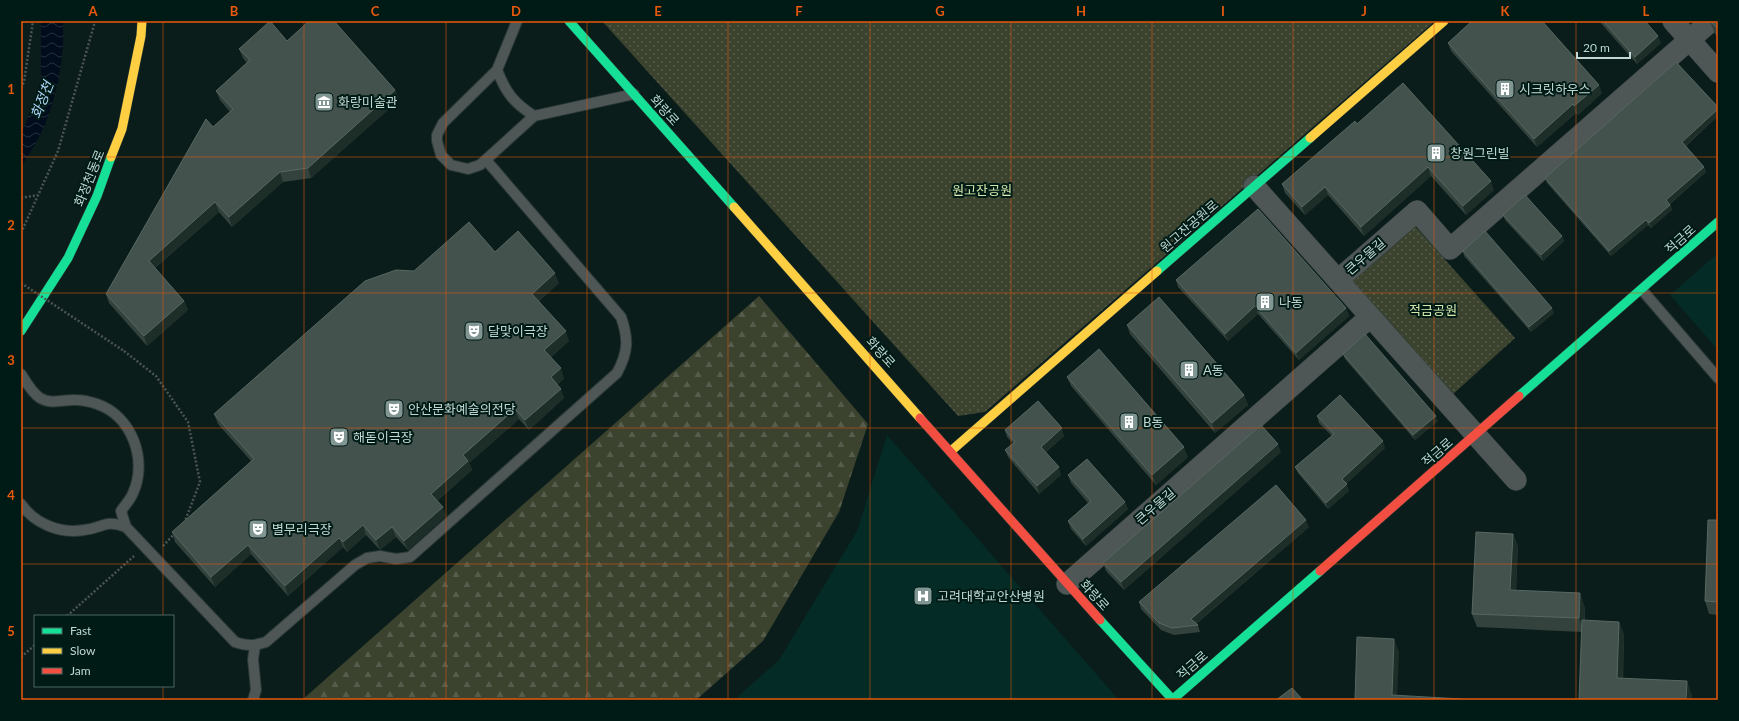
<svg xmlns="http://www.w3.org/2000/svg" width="1739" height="721" font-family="Lato,'Noto Sans KR',sans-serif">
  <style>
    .built { fill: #042b26 }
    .forest { fill: url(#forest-firs) }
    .park { fill: url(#park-dots) }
    .water { fill: url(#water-waves) }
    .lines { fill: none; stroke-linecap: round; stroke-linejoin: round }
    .lane-casing { stroke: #2a3937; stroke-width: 12 }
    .street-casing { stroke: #2a3937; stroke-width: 22 }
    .fast-casing { stroke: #2a3937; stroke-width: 10 }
    .slow-casing { stroke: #2a3937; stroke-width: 10 }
    .jam-casing { stroke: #2a3937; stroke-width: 10 }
    .path { stroke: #4b5454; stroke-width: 2.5; stroke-dasharray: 2 2; stroke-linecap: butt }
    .lane { stroke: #4e5656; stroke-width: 10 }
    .street { stroke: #4e5656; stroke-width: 21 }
    .fast { stroke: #16e098; stroke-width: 9 }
    .slow { stroke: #ffcf43; stroke-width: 9 }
    .jam { stroke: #f24e42; stroke-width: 9 }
    .path-bridge { stroke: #4b5454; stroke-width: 2.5; stroke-dasharray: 2 2; stroke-linecap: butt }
    .wall { fill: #34423d }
    .shaded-wall { fill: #1d2d28 }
    .building { fill: #43524d; stroke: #576762 }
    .grid { fill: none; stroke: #e8590c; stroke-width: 1; stroke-opacity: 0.55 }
    .labels { text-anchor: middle; stroke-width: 4; stroke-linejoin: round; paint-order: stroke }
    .poi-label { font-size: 13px; fill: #c1d7d2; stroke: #001b16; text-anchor: start }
    .street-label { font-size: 13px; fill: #c1d7d2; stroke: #001b16 }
    .park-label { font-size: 13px; fill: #d8e8ad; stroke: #001b16 }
    .water-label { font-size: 14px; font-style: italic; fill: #add5f7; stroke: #001b16 }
    .neatline { fill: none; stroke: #e8590c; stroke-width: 1.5 }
    .grid-label { font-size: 13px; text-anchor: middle; font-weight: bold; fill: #e8590c }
  </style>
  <defs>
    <pattern id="forest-firs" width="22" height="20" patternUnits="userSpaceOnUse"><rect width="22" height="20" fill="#3b432f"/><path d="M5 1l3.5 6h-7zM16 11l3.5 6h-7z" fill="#565d4c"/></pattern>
    <pattern id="park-dots" width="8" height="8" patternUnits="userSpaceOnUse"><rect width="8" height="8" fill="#3b432f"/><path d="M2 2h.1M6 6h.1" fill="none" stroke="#565d4c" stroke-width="1.8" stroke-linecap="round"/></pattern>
    <pattern id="water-waves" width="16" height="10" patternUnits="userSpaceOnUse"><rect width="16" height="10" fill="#010d1c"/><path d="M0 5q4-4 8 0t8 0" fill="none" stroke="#24303c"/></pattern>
  </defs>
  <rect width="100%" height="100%" fill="#0b1d1a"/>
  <!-- built -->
  <path class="built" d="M1718,253V350L1670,295Z
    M887,435L1119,700H734L779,660L857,531Z"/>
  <!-- forest -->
  <path class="forest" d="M759,296L868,424L839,512L763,641L696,700H302Z"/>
  <!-- park -->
  <path class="park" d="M602,21H1435L985,412L958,416Z
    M1414,225L1515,338L1452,395L1351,281Z"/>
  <!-- water -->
  <path class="water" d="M41,21H63C65,55 58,90 46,122C40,138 29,153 21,168V135L41,82Z"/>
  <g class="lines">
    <defs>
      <path id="lane" d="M517,21L497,70L443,123L437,135V141L441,155L451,165L468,169L480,165L534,116L634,94
        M497,70C506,93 513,102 534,116
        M1642,290L1718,378
        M21,374C26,382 32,393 40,398C52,405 63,399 76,400C82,400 91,402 97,404C132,416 148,460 133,493C131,499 125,505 121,511L126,527
        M21,504C35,524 60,534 84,530C104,528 104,519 126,527L235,642C247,646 254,646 266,642L355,565L367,558L380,556L396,559L410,557L617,373C628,352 629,340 621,317L486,160
        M253,700L256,690L253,659L255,646"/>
      <path id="street" d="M1673,21L1718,72
        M1254,186L1516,480
        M1338,280L1417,211L1450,249L1711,21
        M1067,584L1370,317"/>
      <path id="fast" d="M569,21L734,207
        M1157,271L1310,138
        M21,331L68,258L97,196L111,157
        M1519,396L1718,222
        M1100,620L1173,700
        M1172,700L1320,571"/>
      <path id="slow" d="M1310,138L1444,21
        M111,157L122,129L141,36L142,21
        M734,207L920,418
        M951,451L1157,271"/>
      <path id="jam" d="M920,418L1100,620
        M1320,571L1519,396"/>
    </defs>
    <!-- lane casing -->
    <use href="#lane" class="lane-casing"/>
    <!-- street casing -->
    <use href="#street" class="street-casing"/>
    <!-- fast casing -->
    <use href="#fast" class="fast-casing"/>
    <!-- slow casing -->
    <use href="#slow" class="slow-casing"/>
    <!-- jam casing -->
    <use href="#jam" class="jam-casing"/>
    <!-- path -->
    <path class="path" d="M21,88L24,82L33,21
      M21,198L38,195
      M21,233L58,151L94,25L92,21
      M124,351L156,376L188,422L200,482L185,521
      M163,546L174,534
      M67,616L134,556
      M21,657L35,645"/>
    <!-- lane -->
    <use href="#lane" class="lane"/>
    <!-- street -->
    <use href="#street" class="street"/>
    <!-- fast -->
    <use href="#fast" class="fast"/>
    <!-- slow -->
    <use href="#slow" class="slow"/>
    <!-- jam -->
    <use href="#jam" class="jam"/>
    <!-- path-bridge -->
    <path class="path-bridge" d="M21,283L124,351"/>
  </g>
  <!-- wall -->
  <path class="wall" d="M1599,21H1645L1661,43L1637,64Z
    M1710,21H1718V37L1715,34Z
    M287,41L395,90L399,100L311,178L283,182L232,227L219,212L155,268L184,301L188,310L147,346L109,303L106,294L230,112L220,100L216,91L247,63L243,58L239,49Z
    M1448,43L1602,93L1578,115L1576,113L1537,147L1451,51Z
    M1718,107V116L1686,146L1704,167L1706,172L1670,204L1672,210L1651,228L1648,225L1611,256L1547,183L1545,178Z
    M1357,124L1494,190L1466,215L1431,176L1364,236L1328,195L1305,215L1285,193L1282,184Z
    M1503,215L1562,236L1564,241L1543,261L1505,220Z
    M1463,251L1554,313L1531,332L1464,256Z
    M495,252L559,283L539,301L569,341L551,357L564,378L557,385L564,398L529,430L519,419L469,463L472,470L437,501L446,516L408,550L396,537L380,550L366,535L347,552L343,547L288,596L251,554L215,587L175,542L172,532L251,461L218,424L214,414L414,271Z
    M1176,280L1346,308L1349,316L1299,360L1258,314L1228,341L1178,287Z
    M1127,325L1244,395L1248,405L1215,433L1130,334Z
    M1343,354L1438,421L1415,440L1345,359Z
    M1067,377L1188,457L1156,485L1071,386Z
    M1317,416L1385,448L1346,484L1349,491L1328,509L1298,473L1295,467L1332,436L1319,423Z
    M1005,430L1064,436L1046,452L1061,475L1039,494L1008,457L1005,450L1013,443L1007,437Z
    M1281,452L1124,590L1106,571L1103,563Z
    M1068,475L1128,509L1086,546L1071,529L1068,521L1088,503L1071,483Z
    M1718,520V615L1709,614L1705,601Z
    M1309,527L1196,624L1198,625L1200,632L1174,635L1161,630L1141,609L1139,602Z
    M1513,534L1518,547L1516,591L1585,607V620L1619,622L1624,635L1623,679L1692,695L1579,700L1582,632L1477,627L1472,614Z"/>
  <!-- shaded-wall -->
  <path class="shaded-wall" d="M1658,36L1661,43L1637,64L1635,57Z
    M1599,85L1602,93L1578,115L1574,106Z
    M395,90L399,100L311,178L308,168Z
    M1573,104L1576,113L1537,147L1534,139Z
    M1718,109V116L1684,147L1682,142Z
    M1428,167L1431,176L1364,236L1361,227Z
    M1704,167L1706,172L1668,205L1666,200Z
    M280,172L283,182L232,227L229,217Z
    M1491,181L1494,190L1466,215L1463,206Z
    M1325,187L1328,195L1305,215L1302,207Z
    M215,202L219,212L152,270L149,261Z
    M1670,205L1672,210L1651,228L1649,223Z
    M1646,220L1648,225L1611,256L1609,251Z
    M1562,236L1564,241L1543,261L1541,255Z
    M555,273L559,283L536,303L532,294Z
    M184,301L188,310L147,346L144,336Z
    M1255,306L1258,314L1228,341L1225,334Z
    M1346,308L1349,316L1299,360L1296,353Z
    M1552,308L1554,313L1531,332L1529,327Z
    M566,331L569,341L548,359L544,350Z
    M561,368L564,378L554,387L551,377Z
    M561,389L564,398L529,430L525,420Z
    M1244,395L1248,405L1215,433L1212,423Z
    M515,409L519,419L469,463L472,470L434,503L431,494L463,455Z
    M1436,416L1438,421L1415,440L1413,435Z
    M1062,428L1064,436L1043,454L1041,447Z
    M1383,441L1385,448L1345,485L1342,479Z
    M1278,444L1281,452L1124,590L1121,582Z
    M1184,447L1188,457L1156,485L1152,475Z
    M1059,467L1061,475L1039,494L1037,486Z
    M1347,484L1349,491L1328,509L1326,503Z
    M1125,502L1128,509L1086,546L1083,539Z
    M443,507L446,516L408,550L404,541Z
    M1306,520L1309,527L1194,625L1191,619Z
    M363,525L366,535L347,552L343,542Z
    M392,527L396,537L380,550L376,540Z
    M1513,534L1518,547L1515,604L1510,590Z
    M339,538L343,547L288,596L285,586Z
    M248,545L251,554L215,587L211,577Z
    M1580,593L1585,607L1584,632L1579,618Z
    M1619,622L1624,635L1622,692L1617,678Z
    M1394,639L1399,652L1397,700L1392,695Z
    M1687,681L1692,695V700H1686Z"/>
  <!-- building -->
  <path class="building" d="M270,21L287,41L309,21H334L395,90L308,168L280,172L229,217L215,202L149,261L184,301L144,336L106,294L206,119L213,127L233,109L216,91L250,60L239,49Z
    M1472,21H1542L1599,85L1574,106L1573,104L1534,139L1448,43Z
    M1603,21H1645L1658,36L1635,57Z
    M1710,21H1718V29Z
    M1676,62L1718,107V109L1682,142L1704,167L1666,200L1670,205L1649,223L1646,220L1609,251L1545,178Z
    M1403,83L1491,181L1463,206L1428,167L1361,227L1325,187L1302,207L1282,184L1355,121L1357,124Z
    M1525,195L1562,236L1541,255L1503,215Z
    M1258,209L1346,308L1296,353L1255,306L1225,334L1176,280Z
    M469,222L495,252L518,231L555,273L532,294L566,331L544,350L561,368L551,377L561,389L525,420L515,409L463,455L468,461L431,494L443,507L404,541L392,527L376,540L363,525L343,542L339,538L285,586L248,545L211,577L172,532L254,459L214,414L365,281L396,270L414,271Z
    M1485,231L1552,308L1529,327L1463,251Z
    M1159,297L1244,395L1212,423L1127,325Z
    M1365,334L1436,416L1413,435L1343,354Z
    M1099,349L1184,447L1152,475L1067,377Z
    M1340,395L1383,441L1342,479L1347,484L1326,503L1295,467L1334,434L1317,416Z
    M1038,401L1062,428L1041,447L1059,467L1037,486L1005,450L1015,442L1005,430Z
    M1261,425L1278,444L1121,582L1103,563Z
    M1087,459L1125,502L1083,539L1068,521L1091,501L1068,475Z
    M1276,485L1306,520L1191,619L1198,625L1172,628L1159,623L1139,602Z
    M1708,520H1718V602L1705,601Z
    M1476,532L1513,534L1510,590L1580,593L1579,618L1472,614Z
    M1582,620L1619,622L1617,678L1687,681L1686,700H1579Z
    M1357,637L1394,639L1392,695L1462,699V700H1355Z
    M1292,688L1303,700H1276Z"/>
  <!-- grid -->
  <path class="grid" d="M163,21V616M304,21V700M446,21V700M587,21V700M728,21V700M870,21V700M1011,21V700M1152,21V700M1293,21V700M1434,21V700M1576,21V700M21,157H1718M21,293H1718M21,428H1718M21,564H1718M163,686V700"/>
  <!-- icons -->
  <defs>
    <symbol id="building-square" viewBox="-11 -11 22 22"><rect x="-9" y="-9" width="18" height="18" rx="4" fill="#819692" stroke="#001b16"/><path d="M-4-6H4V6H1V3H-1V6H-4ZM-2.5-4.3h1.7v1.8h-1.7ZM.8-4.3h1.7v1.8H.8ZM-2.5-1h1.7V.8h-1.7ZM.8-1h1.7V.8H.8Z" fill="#fff"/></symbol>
    <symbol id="museum-square" viewBox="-11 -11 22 22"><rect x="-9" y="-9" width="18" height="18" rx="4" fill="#819692" stroke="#001b16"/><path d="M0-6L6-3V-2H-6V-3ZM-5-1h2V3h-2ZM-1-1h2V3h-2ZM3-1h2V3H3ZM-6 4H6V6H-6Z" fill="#fff"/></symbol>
    <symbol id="theatre-square" viewBox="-11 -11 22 22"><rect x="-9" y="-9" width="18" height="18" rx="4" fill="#819692" stroke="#001b16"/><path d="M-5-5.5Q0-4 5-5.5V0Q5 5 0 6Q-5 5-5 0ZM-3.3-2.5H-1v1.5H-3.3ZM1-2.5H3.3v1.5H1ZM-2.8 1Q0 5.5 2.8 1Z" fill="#fff"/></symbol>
    <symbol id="hospital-square" viewBox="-11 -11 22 22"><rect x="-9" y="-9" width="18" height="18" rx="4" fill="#819692" stroke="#001b16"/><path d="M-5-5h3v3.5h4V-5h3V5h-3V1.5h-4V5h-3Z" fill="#fff"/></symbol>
  </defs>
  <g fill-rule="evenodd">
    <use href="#building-square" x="1494" y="78" width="22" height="22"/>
    <use href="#museum-square" x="313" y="91" width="22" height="22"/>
    <use href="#building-square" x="1425" y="142" width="22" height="22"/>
    <use href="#building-square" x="1254" y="291" width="22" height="22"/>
    <use href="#theatre-square" x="463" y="320" width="22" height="22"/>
    <use href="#building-square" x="1178" y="359" width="22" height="22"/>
    <use href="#theatre-square" x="383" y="398" width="22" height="22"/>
    <use href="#building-square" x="1118" y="411" width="22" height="22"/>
    <use href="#theatre-square" x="328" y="426" width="22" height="22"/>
    <use href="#theatre-square" x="247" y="518" width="22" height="22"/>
    <use href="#hospital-square" x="912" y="585" width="22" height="22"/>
  </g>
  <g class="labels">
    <!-- poi labels -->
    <g class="poi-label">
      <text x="1519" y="94">시크릿하우스</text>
      <text x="338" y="107">화랑미술관</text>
      <text x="1450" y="158">창원그린빌</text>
      <text x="1279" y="307">나동</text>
      <text x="488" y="336">달맞이극장</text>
      <text x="1203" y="375">A동</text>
      <text x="408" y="414">안산문화예술의전당</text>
      <text x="1143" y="427">B동</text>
      <text x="353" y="442">해돋이극장</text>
      <text x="272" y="534">별무리극장</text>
      <text x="937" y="601">고려대학교안산병원</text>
    </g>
    <!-- street labels -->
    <g class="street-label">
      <text transform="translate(665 110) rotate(48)" y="5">화랑로</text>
      <text transform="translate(89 178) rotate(-68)" y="5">화정천동로</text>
      <text transform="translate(1189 226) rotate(-41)" y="5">원고잔공원로</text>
      <text transform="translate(1680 239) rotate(-42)" y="5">적금로</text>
      <text transform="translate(1365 256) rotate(-41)" y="5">큰우물길</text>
      <text transform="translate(881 352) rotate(48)" y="5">화랑로</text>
      <text transform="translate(1437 452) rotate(-41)" y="5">적금로</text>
      <text transform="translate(1155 506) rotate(-41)" y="5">큰우물길</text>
      <text transform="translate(1095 595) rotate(48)" y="5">화랑로</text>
      <text transform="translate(1192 665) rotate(-41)" y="5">적금로</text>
    </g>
    <!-- park labels -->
    <g class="park-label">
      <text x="982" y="195">원고잔공원</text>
      <text x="1433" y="315">적금공원</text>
    </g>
    <!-- water labels -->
    <g class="water-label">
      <text transform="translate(42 100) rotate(-69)" y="5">화정천</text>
    </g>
  </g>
  <!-- border -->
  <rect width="1739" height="721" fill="none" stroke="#001b16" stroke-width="44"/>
  <!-- legend -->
  <rect x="34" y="615" width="140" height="72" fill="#001b16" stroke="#4d6661"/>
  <rect x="42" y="628" width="20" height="6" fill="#16e098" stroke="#4d6661"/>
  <text x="70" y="635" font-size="12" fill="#c1d7d2">Fast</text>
  <rect x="42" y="648" width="20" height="6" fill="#ffcf43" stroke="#4d6661"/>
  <text x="70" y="655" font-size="12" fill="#c1d7d2">Slow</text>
  <rect x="42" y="668" width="20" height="6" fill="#f24e42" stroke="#4d6661"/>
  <text x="70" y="675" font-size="12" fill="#c1d7d2">Jam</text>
  <!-- scale -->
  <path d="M1577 52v6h53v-6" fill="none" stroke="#c1d7d2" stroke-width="2"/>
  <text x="1583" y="52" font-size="12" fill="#c1d7d2" stroke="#001b16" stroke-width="3" paint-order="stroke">20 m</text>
  <rect x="22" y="22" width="1695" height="677" class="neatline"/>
  <g class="grid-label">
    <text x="93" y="16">A</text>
    <text x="234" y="16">B</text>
    <text x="375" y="16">C</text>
    <text x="516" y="16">D</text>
    <text x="658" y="16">E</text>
    <text x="799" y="16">F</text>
    <text x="940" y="16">G</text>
    <text x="1081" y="16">H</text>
    <text x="1223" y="16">I</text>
    <text x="1364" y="16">J</text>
    <text x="1505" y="16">K</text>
    <text x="1646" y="16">L</text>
    <text x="11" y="94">1</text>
    <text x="11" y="230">2</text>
    <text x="11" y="365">3</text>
    <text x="11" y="500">4</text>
    <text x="11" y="636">5</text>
  </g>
</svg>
